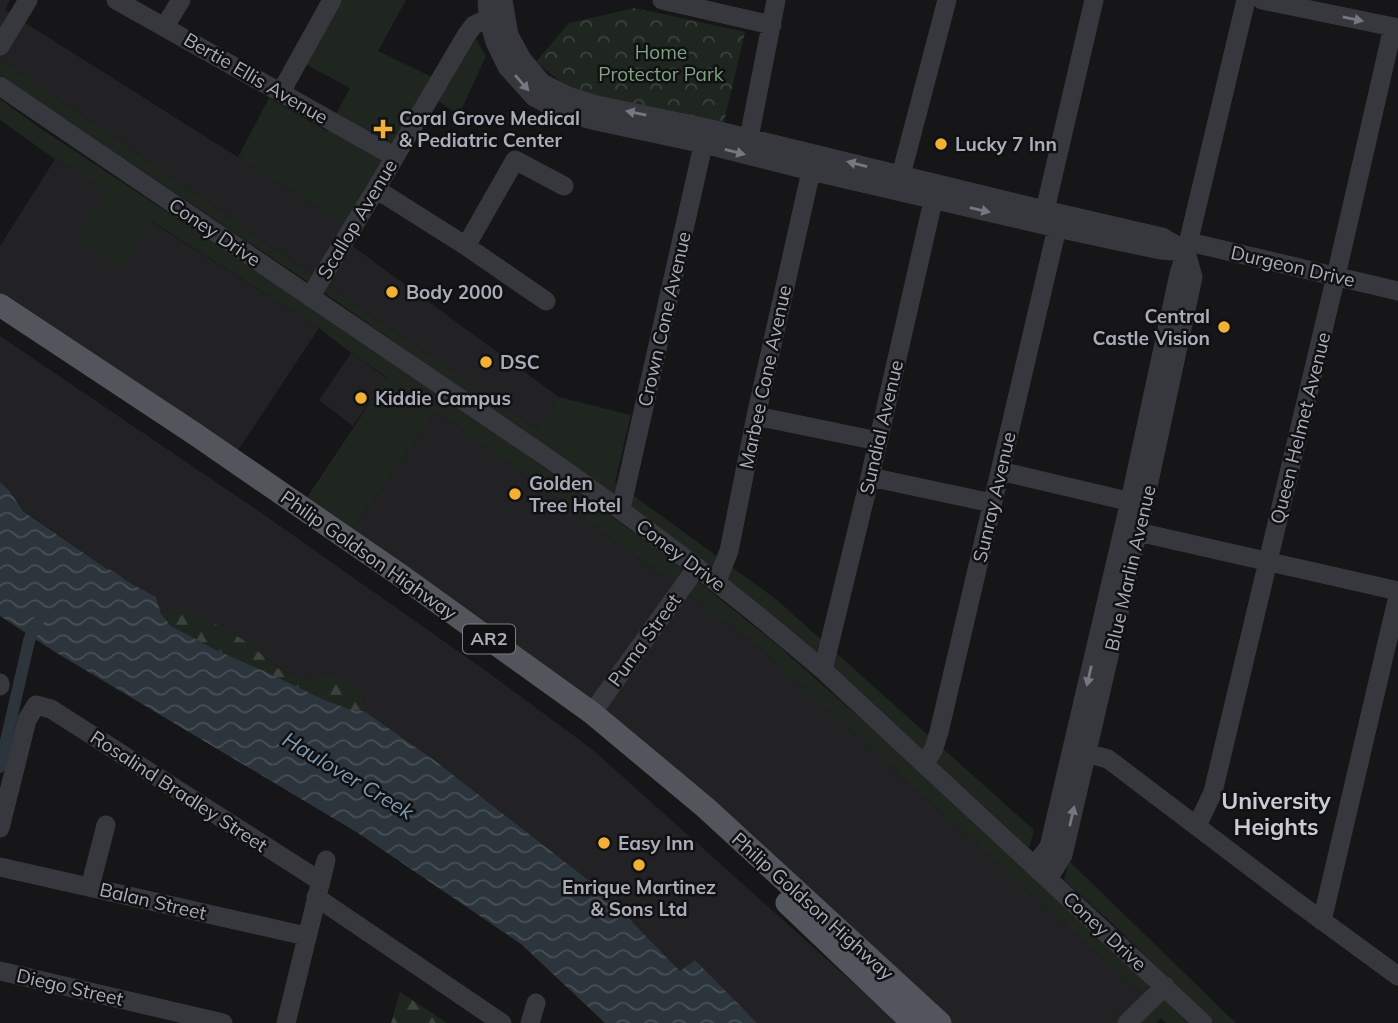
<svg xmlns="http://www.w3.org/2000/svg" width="1398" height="1023" font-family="Mulish,sans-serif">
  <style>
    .built { fill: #222225 }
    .grass { fill: #1e261f }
    .forest { fill: url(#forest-firs) }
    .park { fill: url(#park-crowns) }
    .water { fill: url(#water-waves) }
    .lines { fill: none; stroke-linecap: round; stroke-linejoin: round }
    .canal { stroke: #2c353c; stroke-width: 12 }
    .minor { stroke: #37383d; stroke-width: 19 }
    .major { stroke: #53555c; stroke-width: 23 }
    .oneway { fill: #757881 }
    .poi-dot { fill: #f2b134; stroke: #111113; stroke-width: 2.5 }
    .labels { text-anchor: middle; stroke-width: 5; stroke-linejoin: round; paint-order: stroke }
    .shield { fill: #111113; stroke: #7b7e86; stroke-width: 2 }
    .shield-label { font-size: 18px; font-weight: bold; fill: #a8adb8 }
    .park-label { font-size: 19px; fill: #7fa381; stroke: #111113 }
    .street-label { font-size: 19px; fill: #a8adb8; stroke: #111113 }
    .poi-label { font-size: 19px; font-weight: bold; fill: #a8adb8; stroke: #111113; text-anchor: start }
    .water-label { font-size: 21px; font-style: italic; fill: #7f9bb3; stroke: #111113 }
    .quarter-label { font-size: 23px; font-weight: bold; fill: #c9ccd4; stroke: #111113 }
  </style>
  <defs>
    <pattern id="forest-firs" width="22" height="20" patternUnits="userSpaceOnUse" patternTransform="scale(1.75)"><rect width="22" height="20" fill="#1e261f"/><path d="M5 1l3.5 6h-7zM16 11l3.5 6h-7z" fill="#3c433d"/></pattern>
    <pattern id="park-crowns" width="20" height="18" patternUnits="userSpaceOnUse" patternTransform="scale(1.75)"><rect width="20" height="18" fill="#1e261f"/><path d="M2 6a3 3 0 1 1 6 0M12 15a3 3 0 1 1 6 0" fill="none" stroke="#3c433d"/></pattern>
    <pattern id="water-waves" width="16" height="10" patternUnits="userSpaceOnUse" patternTransform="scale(1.75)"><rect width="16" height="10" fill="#2c353c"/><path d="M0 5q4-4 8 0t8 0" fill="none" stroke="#485056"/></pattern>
  </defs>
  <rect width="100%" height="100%" fill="#161618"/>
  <!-- built -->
  <path class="built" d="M0,0H10L5,10L347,226L340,237L559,397L537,430L0,59Z
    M55,159L107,189L120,269L152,222L319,328L237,452L0,294V246Z
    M0,336L260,512L489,673L593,750L898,1023H757L695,961L680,971L601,890L434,760L364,711L363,693L345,680L331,674L312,680L291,674L279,669L252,646L172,608L161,614L156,597L125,580L114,571L107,569L23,510L9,490L0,482Z
    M351,353L387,378L353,426L319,400Z
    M437,411L752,641L1141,993L1109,1023H948L777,863L351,531Z"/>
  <!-- grass -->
  <path class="grass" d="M337,0H406L378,51L436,79L475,37L486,56L459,115L429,95L347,226L238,157L269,98L327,131L350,88L305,64Z
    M0,59L537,430L559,397L631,415L615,482L777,600L1034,830L1029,848L934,760L541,445L342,305L0,75Z
    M0,99L37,126L332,321L532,459L665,555L775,643L925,775L1104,939L1188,1023H1166L1161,1018L1156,1023H1109L1141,993L752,641L437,411L351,531L306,499L387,377L351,353L319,328L153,222L121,270L78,238L106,189L55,159L0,120Z
    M1069,861L1236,1023H1214L1116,927L1064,880Z"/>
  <!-- forest -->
  <path class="forest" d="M172,608L191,614L223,627L252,646L279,669L291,674L312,680L331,674L345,680L363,693L364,711L351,710L327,701L264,671L218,651L171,626L161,614Z
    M400,992L447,1023H391Z"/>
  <!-- park -->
  <path class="park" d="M635,8L745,32L724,122L651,110L569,88L536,62L569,23Z"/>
  <!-- water -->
  <path class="water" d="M0,482L9,490L23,511L107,569L114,571L125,580L156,597L161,614L171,626L218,651L264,671L327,701L351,710L364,711L434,760L601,890L680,971L695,960L757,1023H605L521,944L358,833L55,652L0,616Z"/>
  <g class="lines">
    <!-- canal -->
    <path class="canal" d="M0,767L29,641L33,629L38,622"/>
    <!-- minor -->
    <path class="minor" d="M116,0L395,157
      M487,0L488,17L495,42L507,67L534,97L563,112L596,121L704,144L811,171L1057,228L1160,250L1186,252
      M503,0L509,35L522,59L542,83L568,96L597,105L707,128L1045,210L1162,237L1186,251
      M662,0L772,25
      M1262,0L1398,28
      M165,26L181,0
      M0,46L28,0
      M0,86L542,454C639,522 733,592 823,670L1203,1023
      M281,92L332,0
      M749,138L776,0
      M901,175L947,0
      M376,189L466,246L546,301
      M1045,210L1094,0
      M1189,242L1398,291
      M466,246L515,160L564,186
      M310,297L376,189L467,34L474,25L499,13
      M756,416L878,441
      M1000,471L1140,504
      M870,477L992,503
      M621,509L706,132
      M1138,532L1398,591
      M717,581L729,551L756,416L811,171
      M823,670L870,477L936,188
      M0,683V686
      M592,713L697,567
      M1087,753L1108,759L1294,900L1398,976
      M925,764L934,748L939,732L1057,228
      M1197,826L1213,792L1336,276L1393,27
      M0,828L27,720L36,705L51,709L320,881
      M1034,866L1049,847L1130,501L1179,274L1186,252L1246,0
      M0,867L306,936
      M1048,879L1063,855L1144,505L1193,277L1186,252
      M90,887L106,825
      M316,897L502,1023
      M1322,921L1398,596
      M0,971L223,1023
      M286,1023L326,860
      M530,1023L536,1003
      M1127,1023L1165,986"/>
    <!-- major -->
    <path class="major" d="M0,305L195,434L400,575L592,713L706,808L940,1023
      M787,903L913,1023"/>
  </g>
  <!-- one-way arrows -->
  <defs><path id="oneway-solid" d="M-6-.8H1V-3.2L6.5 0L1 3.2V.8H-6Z" transform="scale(1.75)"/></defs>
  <g class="oneway">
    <use href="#oneway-solid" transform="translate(1353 19) rotate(12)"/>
    <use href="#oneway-solid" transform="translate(522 83) rotate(49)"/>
    <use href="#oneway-solid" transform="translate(636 113) rotate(-168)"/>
    <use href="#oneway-solid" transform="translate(735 152) rotate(14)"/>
    <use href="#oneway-solid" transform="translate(857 164) rotate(-166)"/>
    <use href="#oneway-solid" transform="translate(980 210) rotate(13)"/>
    <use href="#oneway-solid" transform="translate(1089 676) rotate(103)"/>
    <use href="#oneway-solid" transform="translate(1072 816) rotate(-77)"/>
  </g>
  <!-- markers -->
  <g class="poi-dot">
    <path d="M379.5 118.5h7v7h7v7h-7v7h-7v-7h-7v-7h7z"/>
    <circle cx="941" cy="144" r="7"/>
    <circle cx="392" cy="292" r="7"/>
    <circle cx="1224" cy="327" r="7"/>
    <circle cx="486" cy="362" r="7"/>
    <circle cx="361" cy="398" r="7"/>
    <circle cx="515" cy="494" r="7"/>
    <circle cx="604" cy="843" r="7"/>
    <circle cx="639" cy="865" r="7"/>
  </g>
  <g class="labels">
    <!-- shield labels -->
    <rect class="shield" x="463" y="624.5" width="52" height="29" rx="5"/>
    <g class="shield-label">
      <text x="489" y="645">AR2</text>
    </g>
    <!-- park labels -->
    <g class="park-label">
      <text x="661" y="59">Home<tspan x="661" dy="22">Protector Park</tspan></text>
    </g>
    <!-- street labels -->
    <g class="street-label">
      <text transform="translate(256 78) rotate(30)" y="7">Bertie Ellis Avenue</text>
      <text transform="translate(357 219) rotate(-59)" y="7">Scallop Avenue</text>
      <text transform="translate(215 232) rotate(34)" y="7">Coney Drive</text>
      <text transform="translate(1293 266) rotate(13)" y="7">Durgeon Drive</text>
      <text transform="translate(664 319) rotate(-77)" y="7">Crown Cone Avenue</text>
      <text transform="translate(765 377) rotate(-78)" y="7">Marbee Cone Avenue</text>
      <text transform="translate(881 427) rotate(-77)" y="7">Sundial Avenue</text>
      <text transform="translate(1300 428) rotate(-76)" y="7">Queen Helmet Avenue</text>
      <text transform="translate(994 497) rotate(-77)" y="7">Sunray Avenue</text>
      <text transform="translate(369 555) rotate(35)" y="7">Philip Goldson Highway</text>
      <text transform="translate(681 555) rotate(37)" y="7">Coney Drive</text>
      <text transform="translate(1130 568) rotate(-77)" y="7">Blue Marlin Avenue</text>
      <text transform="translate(644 640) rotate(-54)" y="7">Puma Street</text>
      <text transform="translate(179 791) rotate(33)" y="7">Rosalind Bradley Street</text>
      <text transform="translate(153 901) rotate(13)" y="7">Balan Street</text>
      <text transform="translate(813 906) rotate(42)" y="7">Philip Goldson Highway</text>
      <text transform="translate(1105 931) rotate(43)" y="7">Coney Drive</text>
      <text transform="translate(70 987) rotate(13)" y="7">Diego Street</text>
    </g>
    <!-- poi labels -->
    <g class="poi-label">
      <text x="399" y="125">Coral Grove Medical<tspan x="399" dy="22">&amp; Pediatric Center</tspan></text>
      <text x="955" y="151">Lucky 7 Inn</text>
      <text x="406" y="299">Body 2000</text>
      <text x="1210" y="323" text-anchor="end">Central<tspan x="1210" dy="22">Castle Vision</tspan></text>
      <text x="500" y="369">DSC</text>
      <text x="375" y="405">Kiddie Campus</text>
      <text x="529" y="490">Golden<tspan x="529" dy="22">Tree Hotel</tspan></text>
      <text x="618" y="850">Easy Inn</text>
      <text x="639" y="894" text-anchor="middle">Enrique Martinez<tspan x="639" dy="22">&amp; Sons Ltd</tspan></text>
    </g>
    <!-- water labels -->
    <g class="water-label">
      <text transform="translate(348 776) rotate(31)" y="7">Haulover Creek</text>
    </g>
    <!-- quarter labels -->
    <g class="quarter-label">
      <text x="1276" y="809">University<tspan x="1276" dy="26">Heights</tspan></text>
    </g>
  </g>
</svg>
